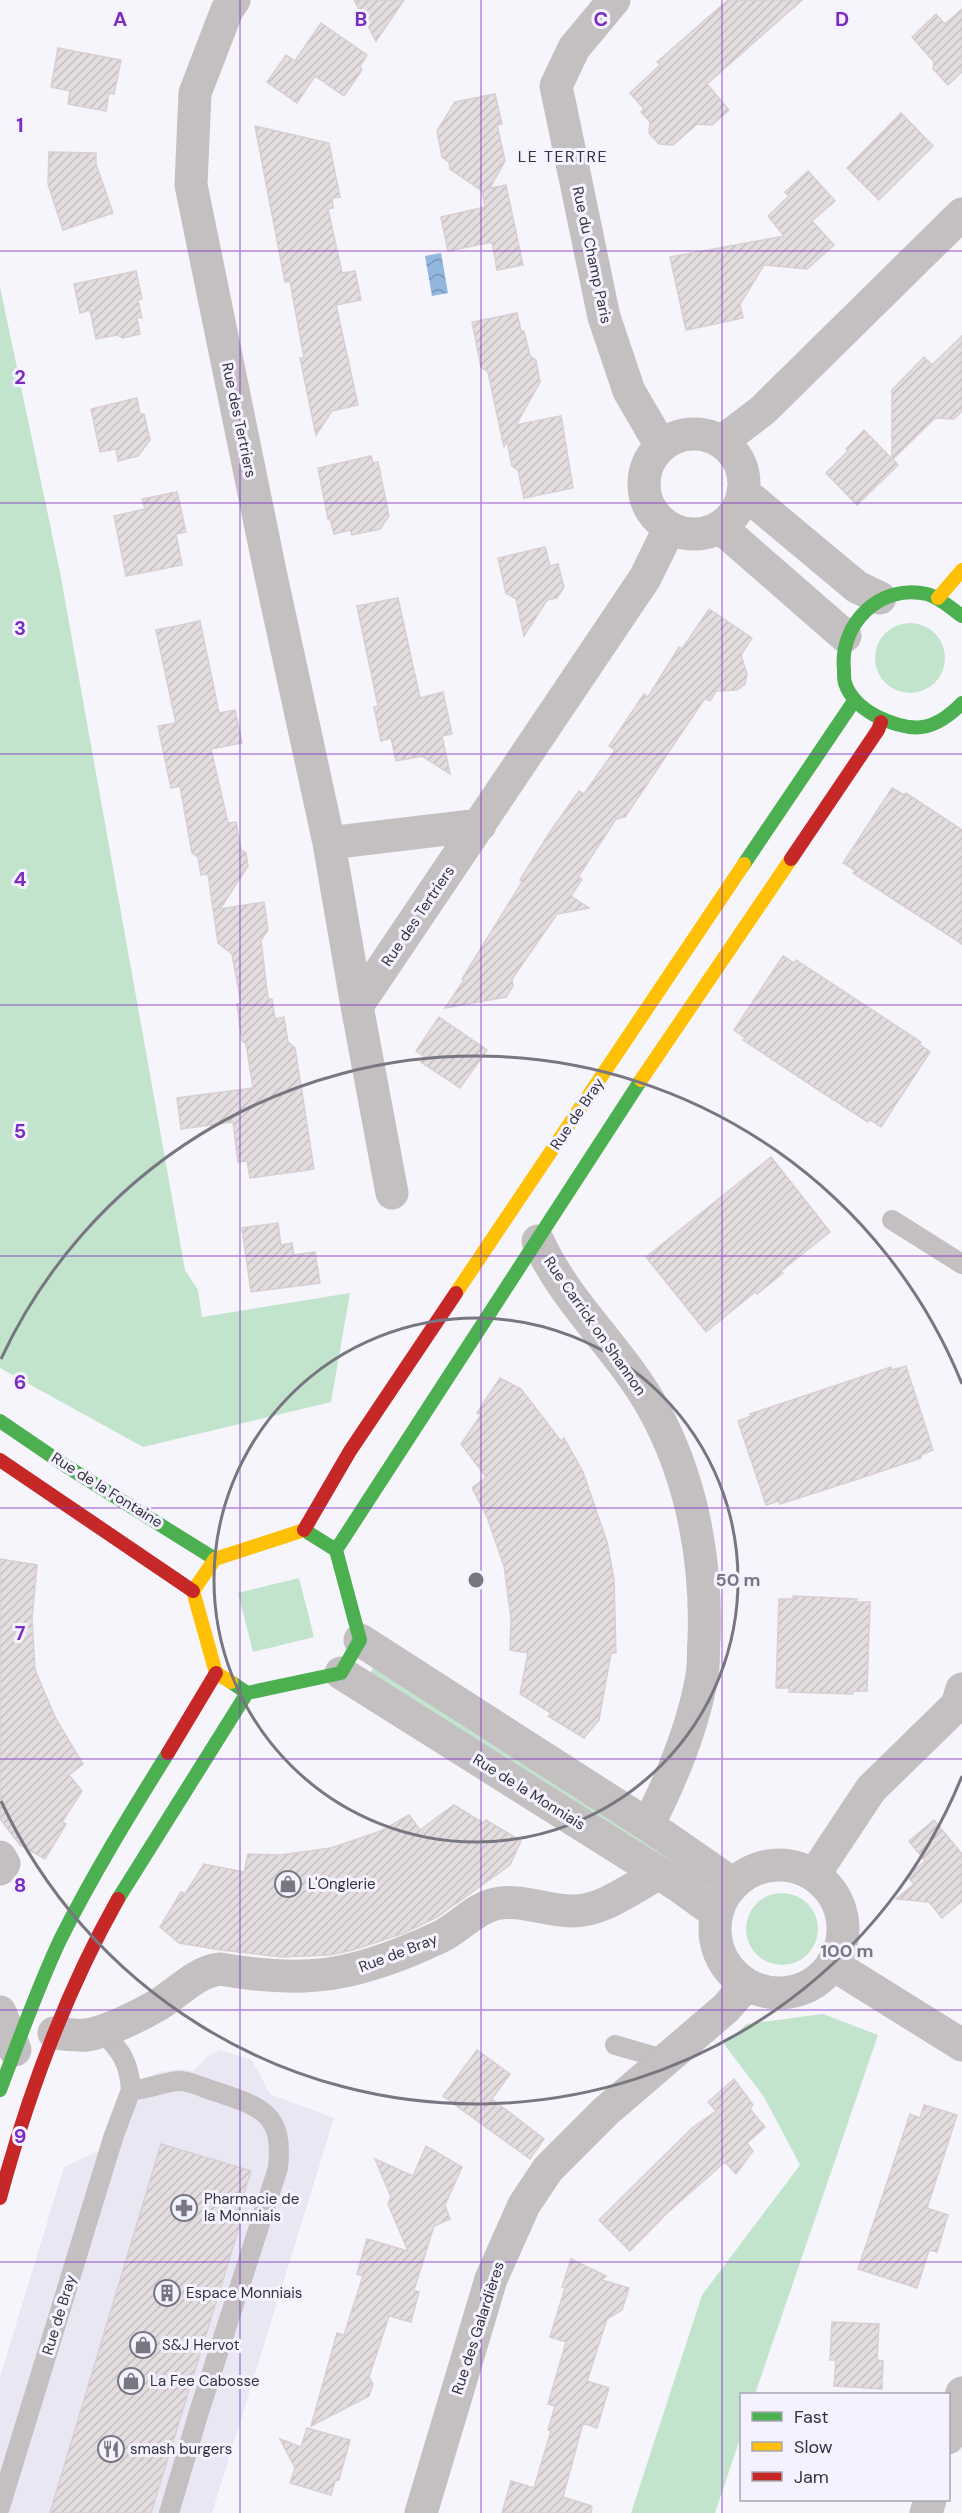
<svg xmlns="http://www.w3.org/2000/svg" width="962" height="2513" font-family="'DM Sans',sans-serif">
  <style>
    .built { fill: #e8e7f3 }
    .grass { fill: #c2e4cd }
    .water { fill: url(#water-waves) }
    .building { fill: url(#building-hatch); stroke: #d7cfd2; stroke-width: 1.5 }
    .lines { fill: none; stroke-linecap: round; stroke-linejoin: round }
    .lane { stroke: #c4bfc0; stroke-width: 20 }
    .street { stroke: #c4bfc0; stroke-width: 33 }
    .fast { stroke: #4caf50; stroke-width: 14 }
    .slow { stroke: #ffc107; stroke-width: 14 }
    .jam { stroke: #c62828; stroke-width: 14 }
    .grid { fill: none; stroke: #7b2cbf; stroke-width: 1.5; stroke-opacity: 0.55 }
    .ring { fill: none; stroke: #787781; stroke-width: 3 }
    .labels { text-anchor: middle; stroke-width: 6; stroke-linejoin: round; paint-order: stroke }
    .street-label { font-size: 15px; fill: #34333f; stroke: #f4f2ff }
    .poi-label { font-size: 15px; fill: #34333f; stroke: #f4f2ff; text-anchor: start }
    .neighbourhood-label { font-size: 16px; letter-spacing: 1.5px; fill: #34333f; stroke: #f4f2ff }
    .grid-label { font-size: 20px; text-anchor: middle; font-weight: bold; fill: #7b2cbf; stroke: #f4f2ff; stroke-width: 6; stroke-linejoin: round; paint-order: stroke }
    .centre { fill: #787781; stroke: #f4f2ff; stroke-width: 3 }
    .ring-label { font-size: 18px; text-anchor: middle; font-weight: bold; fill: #787781; stroke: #f4f2ff; stroke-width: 6; stroke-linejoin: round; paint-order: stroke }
  </style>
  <defs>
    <pattern id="water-waves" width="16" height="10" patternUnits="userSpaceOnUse" patternTransform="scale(1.5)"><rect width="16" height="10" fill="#92b7df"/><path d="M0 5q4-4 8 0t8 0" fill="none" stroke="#7895b6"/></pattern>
    <pattern id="building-hatch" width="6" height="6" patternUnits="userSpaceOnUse" patternTransform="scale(1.5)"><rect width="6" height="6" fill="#e4dde0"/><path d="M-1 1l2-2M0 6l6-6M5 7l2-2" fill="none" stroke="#c4bec1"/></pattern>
  </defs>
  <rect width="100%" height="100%" fill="#f6f5fc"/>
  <!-- built -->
  <path class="built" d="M220,2050L252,2060L270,2094L334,2118L212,2513H0V2377L64,2167L98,2151L118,2099L134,2083L160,2072L181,2069L193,2071L208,2056Z"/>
  <!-- grass -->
  <path class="grass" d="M0,287L60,572L185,1270L198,1290L202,1317L350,1293L331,1402L143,1447L0,1368Z
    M875 658a35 35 0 1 1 70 0a35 35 0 1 1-70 0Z
    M299,1578L314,1637L253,1652L238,1593Z
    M375,1664L699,1869L692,1881L368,1677Z
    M746 1929a36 36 0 1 1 72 0a36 36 0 1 1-72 0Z
    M823,2014L878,2035L755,2394H742L741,2436L715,2513H631L702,2295L800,2165L764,2097L724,2044L747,2024Z"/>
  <!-- water -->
  <path class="water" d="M441,253L448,293L432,296L425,256Z"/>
  <!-- building -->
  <path class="building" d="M354,0H404L376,41Z
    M728,0H802L707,84L729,110L712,125L697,124L673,145L659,144L649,133L650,122L641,112L644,109L630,93L660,65L657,62Z
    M962,9V72L948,85L933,69L934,62L912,37L936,14L945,24Z
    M321,23L367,55L360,66L362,70L344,96L315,76L297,103L267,82L286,55L295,61Z
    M58,48L121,60L114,94L109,93L106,111L68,104L70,91L51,87Z
    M495,94L502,124L497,125L505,161L490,188L506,185L523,265L497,270L492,242L448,251L441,217L485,207L482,191L450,169L449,162L442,157L437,131L455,102Z
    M901,113L933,146L879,200L847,168Z
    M255,126L329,143L340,197L332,198L333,208L328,209L342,273L355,271L361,300L336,305L358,405L332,411L316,435L300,358H304L290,281L285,282Z
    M49,152L96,153V164L113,213L63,230L48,184Z
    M808,171L835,201L812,221L834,245L807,269L764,265L740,304L743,318L686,330L670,257L784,236L768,216L789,196L785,192Z
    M136,271L142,299L138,300L142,318H137L140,334L123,338L117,335L96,339L90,310L80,313L74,284Z
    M517,313L521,331H524L530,356L536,360L540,382L516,425L561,416L573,488L524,498L518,470L512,466L507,441L504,447L488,372L481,367L472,322Z
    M962,336V411L954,419L935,418L893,459L898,465L857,505L826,473L848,451L846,449L864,430L892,459V390L924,357L932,365Z
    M137,398L140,414H144L150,440L138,456L118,461L116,449L100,452L91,409Z
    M371,456L373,463L378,462L389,516L380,529L352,535L350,530L334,534L330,519H328L318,468Z
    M177,492L186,532L176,534L182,565L126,576L114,516L145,509L142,499Z
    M545,547L550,566L558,564L564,587L557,598L547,600L524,636L516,599L506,593L498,558Z
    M398,598L420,698L443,692L452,734L442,736L450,774L422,756L396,761L391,738L381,741L374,707L378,706L357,606Z
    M709,609L752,638L741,655L747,674L745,684L737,690L716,691L710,701L705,698L625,817L616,819L578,877L582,879L571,896L589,908L557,914L512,979L513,986L506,997L445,1008L464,980L462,979L522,882L520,880L548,835L579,791L584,794L615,750L609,746L644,694L648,697L679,647L682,649Z
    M200,621L219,713L235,710L242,743L211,749L228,823L236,822L241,850L246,853L248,866L220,909L264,902L268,930L261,940L268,999H272L275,1019L284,1017L288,1042L295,1048L314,1169L250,1178L247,1161L238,1162L233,1122L181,1129L177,1098L253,1088L246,1044L242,1041L237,1004L241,1003L232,954L218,943L208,874L201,875L198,857L192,853L180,786L171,788L158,726L176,723L156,630Z
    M892,788L904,795L906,793L962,830V944L853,873L855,870L843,863Z
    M783,956L794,963L796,960L921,1042L919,1044L930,1052L881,1127L869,1119L868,1122L814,1087L743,1040L745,1038L734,1030Z
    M439,1017L487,1050L460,1088L421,1062L425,1057L416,1051Z
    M771,1157L830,1232L781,1271L783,1273L757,1294L755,1292L706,1332L646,1257Z
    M278,1223L281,1245L292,1243L294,1255L315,1252L320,1283L251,1292L242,1228Z
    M906,1366L933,1450L921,1455V1458L861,1478L780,1504L779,1501L766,1505L738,1421L751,1416L750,1414L891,1367L892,1370Z
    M500,1378L521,1389L561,1441L564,1438L583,1472L607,1542L614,1579L616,1653H611L599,1720L584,1738L548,1716L551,1713L520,1694L528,1653L510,1650L511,1618L504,1566L487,1517L472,1488L486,1477L461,1444L481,1415L477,1413Z
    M0,1559L37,1565L32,1618L35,1670L56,1719L83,1764L69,1775L82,1791L62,1822L66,1824L45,1859L20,1845L0,1819Z
    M793,1596L857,1599L856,1602H870L867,1691H853V1694L789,1692V1688H776L779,1599H793Z
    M454,1805L483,1823L486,1820L521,1841L510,1865L437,1917L404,1933L353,1950L330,1955L282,1957L221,1950L179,1943L160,1927L181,1892L185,1894L204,1864L244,1872L248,1854L280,1855L331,1848L381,1831L409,1815L420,1830Z
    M934,1820L962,1854V1901L942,1918L929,1902L896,1899L914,1884L907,1876L925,1861L909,1841Z
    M477,2050L510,2074L492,2099L544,2139L530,2159L443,2096Z
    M734,2079L753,2105L750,2109L765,2127L747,2143L753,2151L736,2174L725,2162L667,2213L630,2251L599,2220L692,2128L716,2111L708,2102Z
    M924,2105L957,2115L927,2208L948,2215L937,2252L929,2250L917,2288L858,2269L910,2114L920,2118Z
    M161,2144L251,2171L237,2216L242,2218L151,2513H50Z
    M426,2146L462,2167L445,2205L450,2219L434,2226L414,2290L419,2292L411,2322L389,2316L369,2377L373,2384L369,2396L311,2426L337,2333L344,2335L363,2276L357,2274L367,2239L408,2251L388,2204L391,2197L375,2159L413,2176Z
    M571,2259L606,2276L602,2280L629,2288L622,2310L607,2319L587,2381L609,2388L597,2428L583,2423L563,2497L592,2506L591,2513H502L511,2481L534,2488L551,2431L548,2430L555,2406L548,2404L566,2342L550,2337L565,2288L562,2287Z
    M832,2322L879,2324L877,2360L883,2361L882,2389L834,2386L836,2360H830Z
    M307,2428L350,2440L339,2480L335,2481L331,2495L290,2483L295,2468L280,2439L301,2447Z"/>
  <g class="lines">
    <!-- lane -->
    <path class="lane" d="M892,1220L962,1264
      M101,2030C121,2051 129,2061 131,2090C149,2090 164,2081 181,2081C193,2082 206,2089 217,2092C262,2107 284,2114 278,2168L198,2415L169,2513
      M615,2045L667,2060
      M0,2507L114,2135L131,2090"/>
    <!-- street -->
    <path class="street" d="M234,0L227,10L195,93L191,185L271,576L329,843L357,1006L392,1193
      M614,0L574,48L556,86L604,317L629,391L661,446
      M644 484a50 50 0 1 1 100 0a50 50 0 1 1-100 0Z
      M721,442L763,410L962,214
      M743,492L857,587L880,598
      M720,527L845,636
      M329,843L480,825
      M357,1006L645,578L669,529
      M538,1241C566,1303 620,1349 653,1408C692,1478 707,1561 704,1640C703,1652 704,1665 702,1676C693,1728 672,1778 648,1825
      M360,1640L648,1825L733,1884
      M341,1673L676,1884L716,1913
      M0,1857L4,1864L0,1869
      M715 1929a64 64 0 1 1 128 0a64 64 0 1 1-128 0Z
      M814,1875L871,1789L957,1705L962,1689
      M832,1964L962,2045
      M0,2012L15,2050
      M54,2033C65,2034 77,2036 87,2035C106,2032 139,2016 156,2006C177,1994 195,1972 220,1969C310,1985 358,1975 440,1937C459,1928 474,1909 495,1904C519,1898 546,1911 571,1911C602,1912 632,1888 658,1874
      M948,2438L962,2393
      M421,2513L491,2279L524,2205L548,2169L606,2111L726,2008L746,1985
      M926,2513L930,2500"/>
    <!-- fast -->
    <path class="fast" d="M962,616C952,609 939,597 927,594C880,583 839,624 844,670C844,674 844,680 845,683C850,698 863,709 876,716C911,733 933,733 962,703
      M744,864L854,701
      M0,1421L66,1466L215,1559
      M336,1550L641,1080
      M231,1682L247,1693L341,1673L360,1640L336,1550L304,1530
      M118,1899L247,1693
      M0,2090C19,2040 37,1989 60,1940C92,1876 130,1814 168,1753"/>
    <!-- slow -->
    <path class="slow" d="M938,598L962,570
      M641,1080L791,859
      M456,1293L744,864
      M231,1682L216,1673L193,1591L215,1559L304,1530"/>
    <!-- jam -->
    <path class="jam" d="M791,859L878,730L881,722
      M0,1460L193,1591
      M304,1530L350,1451L456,1293
      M168,1753L216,1673
      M0,2198C28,2094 65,1993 118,1899"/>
  </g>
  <!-- grid -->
  <path class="grid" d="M240,0V2513M481,0V2513M722,0V2513M0,251H962M0,503H962M0,754H962M0,1005H962M0,1256H962M0,1508H962M0,1759H962M0,2010H962M0,2262H962"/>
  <!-- distance rings -->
  <g class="ring">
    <circle cx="476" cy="1580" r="262"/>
    <path d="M962 1776A524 524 0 0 1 1 1801M1 1359A524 524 0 0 1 962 1384"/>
  </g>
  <!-- icons -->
  <defs>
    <symbol id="shop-ring" viewBox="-11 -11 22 22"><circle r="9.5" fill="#f4f2ff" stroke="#787781" stroke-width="1.5"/><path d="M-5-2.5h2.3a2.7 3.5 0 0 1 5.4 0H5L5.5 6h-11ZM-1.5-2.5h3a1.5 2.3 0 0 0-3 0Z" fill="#787781"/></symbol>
    <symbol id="pharmacy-ring" viewBox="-11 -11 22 22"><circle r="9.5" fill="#f4f2ff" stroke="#787781" stroke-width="1.5"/><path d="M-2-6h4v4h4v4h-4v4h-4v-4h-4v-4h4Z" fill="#787781"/></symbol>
    <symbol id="building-ring" viewBox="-11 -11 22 22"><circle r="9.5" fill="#f4f2ff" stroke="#787781" stroke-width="1.5"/><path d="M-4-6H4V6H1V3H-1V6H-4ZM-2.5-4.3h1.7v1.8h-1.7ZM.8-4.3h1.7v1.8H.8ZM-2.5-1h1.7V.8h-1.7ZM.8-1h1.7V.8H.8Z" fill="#787781"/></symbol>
    <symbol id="restaurant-ring" viewBox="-11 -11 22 22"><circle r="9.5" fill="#f4f2ff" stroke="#787781" stroke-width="1.5"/><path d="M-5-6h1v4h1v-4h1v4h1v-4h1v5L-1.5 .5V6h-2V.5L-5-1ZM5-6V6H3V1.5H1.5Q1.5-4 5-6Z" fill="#787781"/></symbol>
  </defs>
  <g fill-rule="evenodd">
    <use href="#shop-ring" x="273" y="1869" width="30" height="30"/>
    <use href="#pharmacy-ring" x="169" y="2193" width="30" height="30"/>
    <use href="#building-ring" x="152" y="2278" width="30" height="30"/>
    <use href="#shop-ring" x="128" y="2330" width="30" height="30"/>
    <use href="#shop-ring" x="116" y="2366" width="30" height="30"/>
    <use href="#restaurant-ring" x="96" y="2434" width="30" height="30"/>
  </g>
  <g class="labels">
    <!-- street labels -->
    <g class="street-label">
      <text transform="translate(592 255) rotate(78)" y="5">Rue du Champ Paris</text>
      <text transform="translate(239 420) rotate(78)" y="5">Rue des Tertriers</text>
      <text transform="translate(418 916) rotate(-56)" y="5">Rue des Tertriers</text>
      <text transform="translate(577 1114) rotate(-56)" y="5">Rue de Bray</text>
      <text transform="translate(595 1326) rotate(55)" y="5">Rue Carrick on Shannon</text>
      <text transform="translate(107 1490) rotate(32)" y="5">Rue de la Fontaine</text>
      <text transform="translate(529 1792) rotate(32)" y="5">Rue de la Monniais</text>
      <text transform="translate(398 1953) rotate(-21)" y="5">Rue de Bray</text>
      <text transform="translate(59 2315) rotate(-73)" y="5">Rue de Bray</text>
      <text transform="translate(478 2328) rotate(-72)" y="5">Rue des Galardières</text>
    </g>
    <!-- poi labels -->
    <g class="poi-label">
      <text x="308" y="1889">L'Onglerie</text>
      <text x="204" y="2204">Pharmacie de<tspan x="204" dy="17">la Monniais</tspan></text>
      <text x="186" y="2298">Espace Monniais</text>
      <text x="162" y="2350">S&amp;J Hervot</text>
      <text x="150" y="2386">La Fee Cabosse</text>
      <text x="130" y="2454">smash burgers</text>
    </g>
    <!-- neighbourhood labels -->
    <g class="neighbourhood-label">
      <text x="563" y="162">LE TERTRE</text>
    </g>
  </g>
  <g class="grid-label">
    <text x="120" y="26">A</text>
    <text x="361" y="26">B</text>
    <text x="601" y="26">C</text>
    <text x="842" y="26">D</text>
    <text x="20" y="132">1</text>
    <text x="20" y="384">2</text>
    <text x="20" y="635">3</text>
    <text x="20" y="886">4</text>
    <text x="20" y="1138">5</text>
    <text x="20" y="1389">6</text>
    <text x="20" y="1640">7</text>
    <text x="20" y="1892">8</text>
    <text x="20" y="2143">9</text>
  </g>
  <circle cx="476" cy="1580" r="9" class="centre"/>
  <g class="ring-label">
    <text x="738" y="1586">50 m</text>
    <text x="847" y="1957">100 m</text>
  </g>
  <!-- legend -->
  <rect x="740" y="2393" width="210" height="108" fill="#f4f2ff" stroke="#a7a6b2" stroke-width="1.5"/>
  <rect x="752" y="2412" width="30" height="9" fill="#4caf50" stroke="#a7a6b2" stroke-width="1.5"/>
  <text x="794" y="2423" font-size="18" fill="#34333f">Fast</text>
  <rect x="752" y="2442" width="30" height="9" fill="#ffc107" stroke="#a7a6b2" stroke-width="1.5"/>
  <text x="794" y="2453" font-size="18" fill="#34333f">Slow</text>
  <rect x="752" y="2472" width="30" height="9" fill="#c62828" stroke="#a7a6b2" stroke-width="1.5"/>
  <text x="794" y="2483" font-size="18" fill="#34333f">Jam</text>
</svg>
